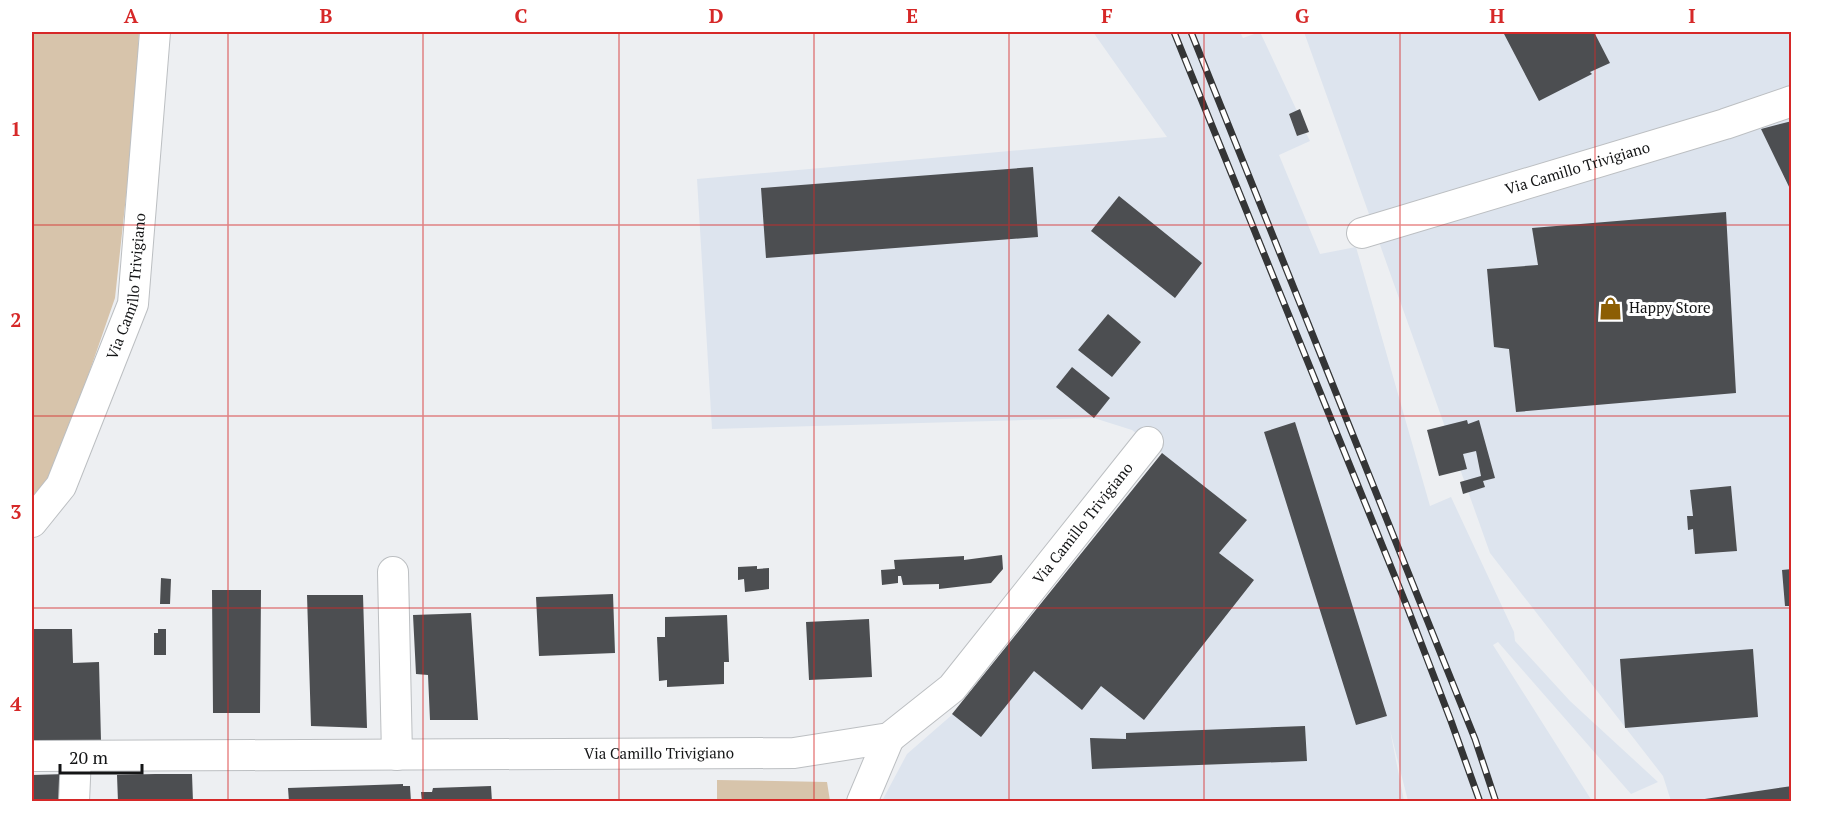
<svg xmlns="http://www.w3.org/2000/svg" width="1823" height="833" font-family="'PT Serif',serif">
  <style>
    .built { fill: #dde4ee }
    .green { fill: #d7c4ab }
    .building { fill: #4c4e51 }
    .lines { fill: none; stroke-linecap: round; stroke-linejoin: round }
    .street-casing { stroke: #bcbfc2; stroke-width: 32 }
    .street { stroke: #fff; stroke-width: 30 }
    .rail-casing { stroke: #343536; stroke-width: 7 }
    .rail { stroke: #fff; stroke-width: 4.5; stroke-dasharray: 14; stroke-linecap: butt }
    .grid { fill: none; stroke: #d62828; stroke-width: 1.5; stroke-opacity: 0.55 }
    .labels { text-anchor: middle; stroke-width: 6; stroke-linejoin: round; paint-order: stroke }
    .street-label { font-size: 15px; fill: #141516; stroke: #fff }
    .poi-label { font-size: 15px; fill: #141516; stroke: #fff; text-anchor: start }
    .neatline { fill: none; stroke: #d62828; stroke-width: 2 }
    .grid-label { font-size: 20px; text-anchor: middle; font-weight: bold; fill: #d62828 }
  </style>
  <rect width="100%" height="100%" fill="#edeff2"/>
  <!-- built -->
  <path class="built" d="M1093,32H1240L1243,38L1260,32L1297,111L1289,114L1297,136L1306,133L1310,141L1279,155L1320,254L1356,247L1430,506L1451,497L1514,632L1515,641L1570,701L1658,782L1631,794L1498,642L1493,645L1592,801H1408L1390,730L1404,801H882L907,754L953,714L1162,453L1132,430L1094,418L712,429L697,179L1167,137Z
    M1304,32H1791V801H1671L1663,776L1490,553Z"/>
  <!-- green -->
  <path class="green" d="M32,32H139L135,113L115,298L60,457L45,487L32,503Z
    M717,780L827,782L830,801H717Z"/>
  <!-- building -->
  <path class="building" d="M1503,32H1594L1610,63L1590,72L1592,74L1539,101Z
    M1300,109L1309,132L1297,136L1289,114Z
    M1792,121V193L1761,129Z
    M1033,167L1038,237L766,258L761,188Z
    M1119,196L1202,263L1175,298L1091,231Z
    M1726,212L1736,393L1516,412L1509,349L1494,347L1487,269L1538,265L1532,228Z
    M1108,314L1141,342L1112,377L1078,350Z
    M1072,367L1110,398L1094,418L1056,387Z
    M1467,420L1468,424L1479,420L1495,478L1483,481L1485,487L1463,494L1460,482L1481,476L1476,451L1463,454L1467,469L1439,476L1427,430Z
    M1295,422L1387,716L1356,725L1264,432Z
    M1162,453L1247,520L1219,553L1254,580L1144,720L1101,686L1082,710L1034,671L981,737L952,714Z
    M1731,486L1737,551L1695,554L1693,529L1688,530L1687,516H1693L1690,490Z
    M1002,555L1003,569L991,583L939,589V584L903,585L901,576H898V583L882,585L881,570L895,569L894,560L964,556V560Z
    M757,566V569L769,568V589L745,592L744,579L738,580V567Z
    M1792,569V606H1785L1782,570Z
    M161,578L171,579L170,604H160Z
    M212,590H261L260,713H213Z
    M613,594L615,653L539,656L536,597Z
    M307,595H363L367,728L311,726Z
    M471,613L478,720H430L428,675L416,674L413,615Z
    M727,615L729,662H724V684L667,687V680L659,681L657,637H665V617Z
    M869,619L872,677L809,680L806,622Z
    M32,629H72L73,663L99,662L101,741L34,742Z
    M158,629H166V655H154V633H158Z
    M1753,649L1758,717L1625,728L1620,659Z
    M1305,726L1307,761L1092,769L1090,738L1126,739V733Z
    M66,774V802H32V775Z
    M155,774H192L193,802H118L117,775Z
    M403,784V786H410L411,802H289L288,788Z
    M491,786L492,802H422L421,792H432L433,788Z
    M1792,786V802H1698V800Z"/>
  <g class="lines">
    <defs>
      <g id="street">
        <path id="s1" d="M1362,233L1725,124L1792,101"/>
        <path id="s2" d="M32,522L61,486L133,304L155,32"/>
        <path d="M393,572L397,755"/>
        <path id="s3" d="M32,756L794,753L889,738L952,688L1148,442"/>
        <path d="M74,802L76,756"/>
        <path d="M862,802L889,738"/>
      </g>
    </defs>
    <!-- street casing -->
    <use href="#street" class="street-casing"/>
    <!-- street -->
    <use href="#street" class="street"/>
    <defs>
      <path id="rail" d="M1174,32L1408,609L1451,721L1480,802
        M1191,32L1475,739L1496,802"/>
    </defs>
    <!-- rail casing -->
    <use href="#rail" class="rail-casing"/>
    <!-- rail -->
    <use href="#rail" class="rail"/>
  </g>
  <!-- grid -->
  <path class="grid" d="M228,32V802M423,32V802M619,32V802M814,32V802M1009,32V802M1204,32V802M1400,32V802M1595,32V802M32,225H1792M32,416H1792M32,608H1792"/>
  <!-- icons -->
  <defs>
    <symbol id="shop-bare" viewBox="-9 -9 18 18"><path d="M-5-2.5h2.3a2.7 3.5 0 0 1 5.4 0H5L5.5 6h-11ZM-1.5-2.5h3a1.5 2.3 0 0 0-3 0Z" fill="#8c5e04" stroke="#fff" stroke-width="2.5" paint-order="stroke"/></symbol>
  </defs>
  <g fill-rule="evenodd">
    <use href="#shop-bare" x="1594" y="292" width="33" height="33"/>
  </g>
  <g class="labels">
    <!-- street labels -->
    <g class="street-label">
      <text dy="5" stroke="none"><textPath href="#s1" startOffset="225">Via Camillo Trivigiano</textPath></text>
      <text dy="5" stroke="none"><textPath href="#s2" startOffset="258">Via Camillo Trivigiano</textPath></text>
      <text dy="5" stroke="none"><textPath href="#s3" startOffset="1149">Via Camillo Trivigiano</textPath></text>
      <text dy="5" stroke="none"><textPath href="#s3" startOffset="627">Via Camillo Trivigiano</textPath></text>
    </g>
    <!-- poi labels -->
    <g class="poi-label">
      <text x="1629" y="313">Happy Store</text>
    </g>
  </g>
  <!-- border -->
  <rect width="1823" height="833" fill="none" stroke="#ffffff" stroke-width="66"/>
  <!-- scale -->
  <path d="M60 764v9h82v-9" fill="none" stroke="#141516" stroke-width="3"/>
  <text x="69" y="764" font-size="18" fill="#141516" stroke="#ffffff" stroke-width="4.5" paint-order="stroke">20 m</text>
  <rect x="33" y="33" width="1757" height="767" class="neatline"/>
  <g class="grid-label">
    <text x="131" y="23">A</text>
    <text x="326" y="23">B</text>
    <text x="521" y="23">C</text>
    <text x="716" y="23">D</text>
    <text x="912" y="23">E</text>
    <text x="1107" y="23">F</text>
    <text x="1302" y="23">G</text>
    <text x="1497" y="23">H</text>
    <text x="1692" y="23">I</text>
    <text x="16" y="136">1</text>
    <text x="16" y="327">2</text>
    <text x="16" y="519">3</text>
    <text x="16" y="711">4</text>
  </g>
</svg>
